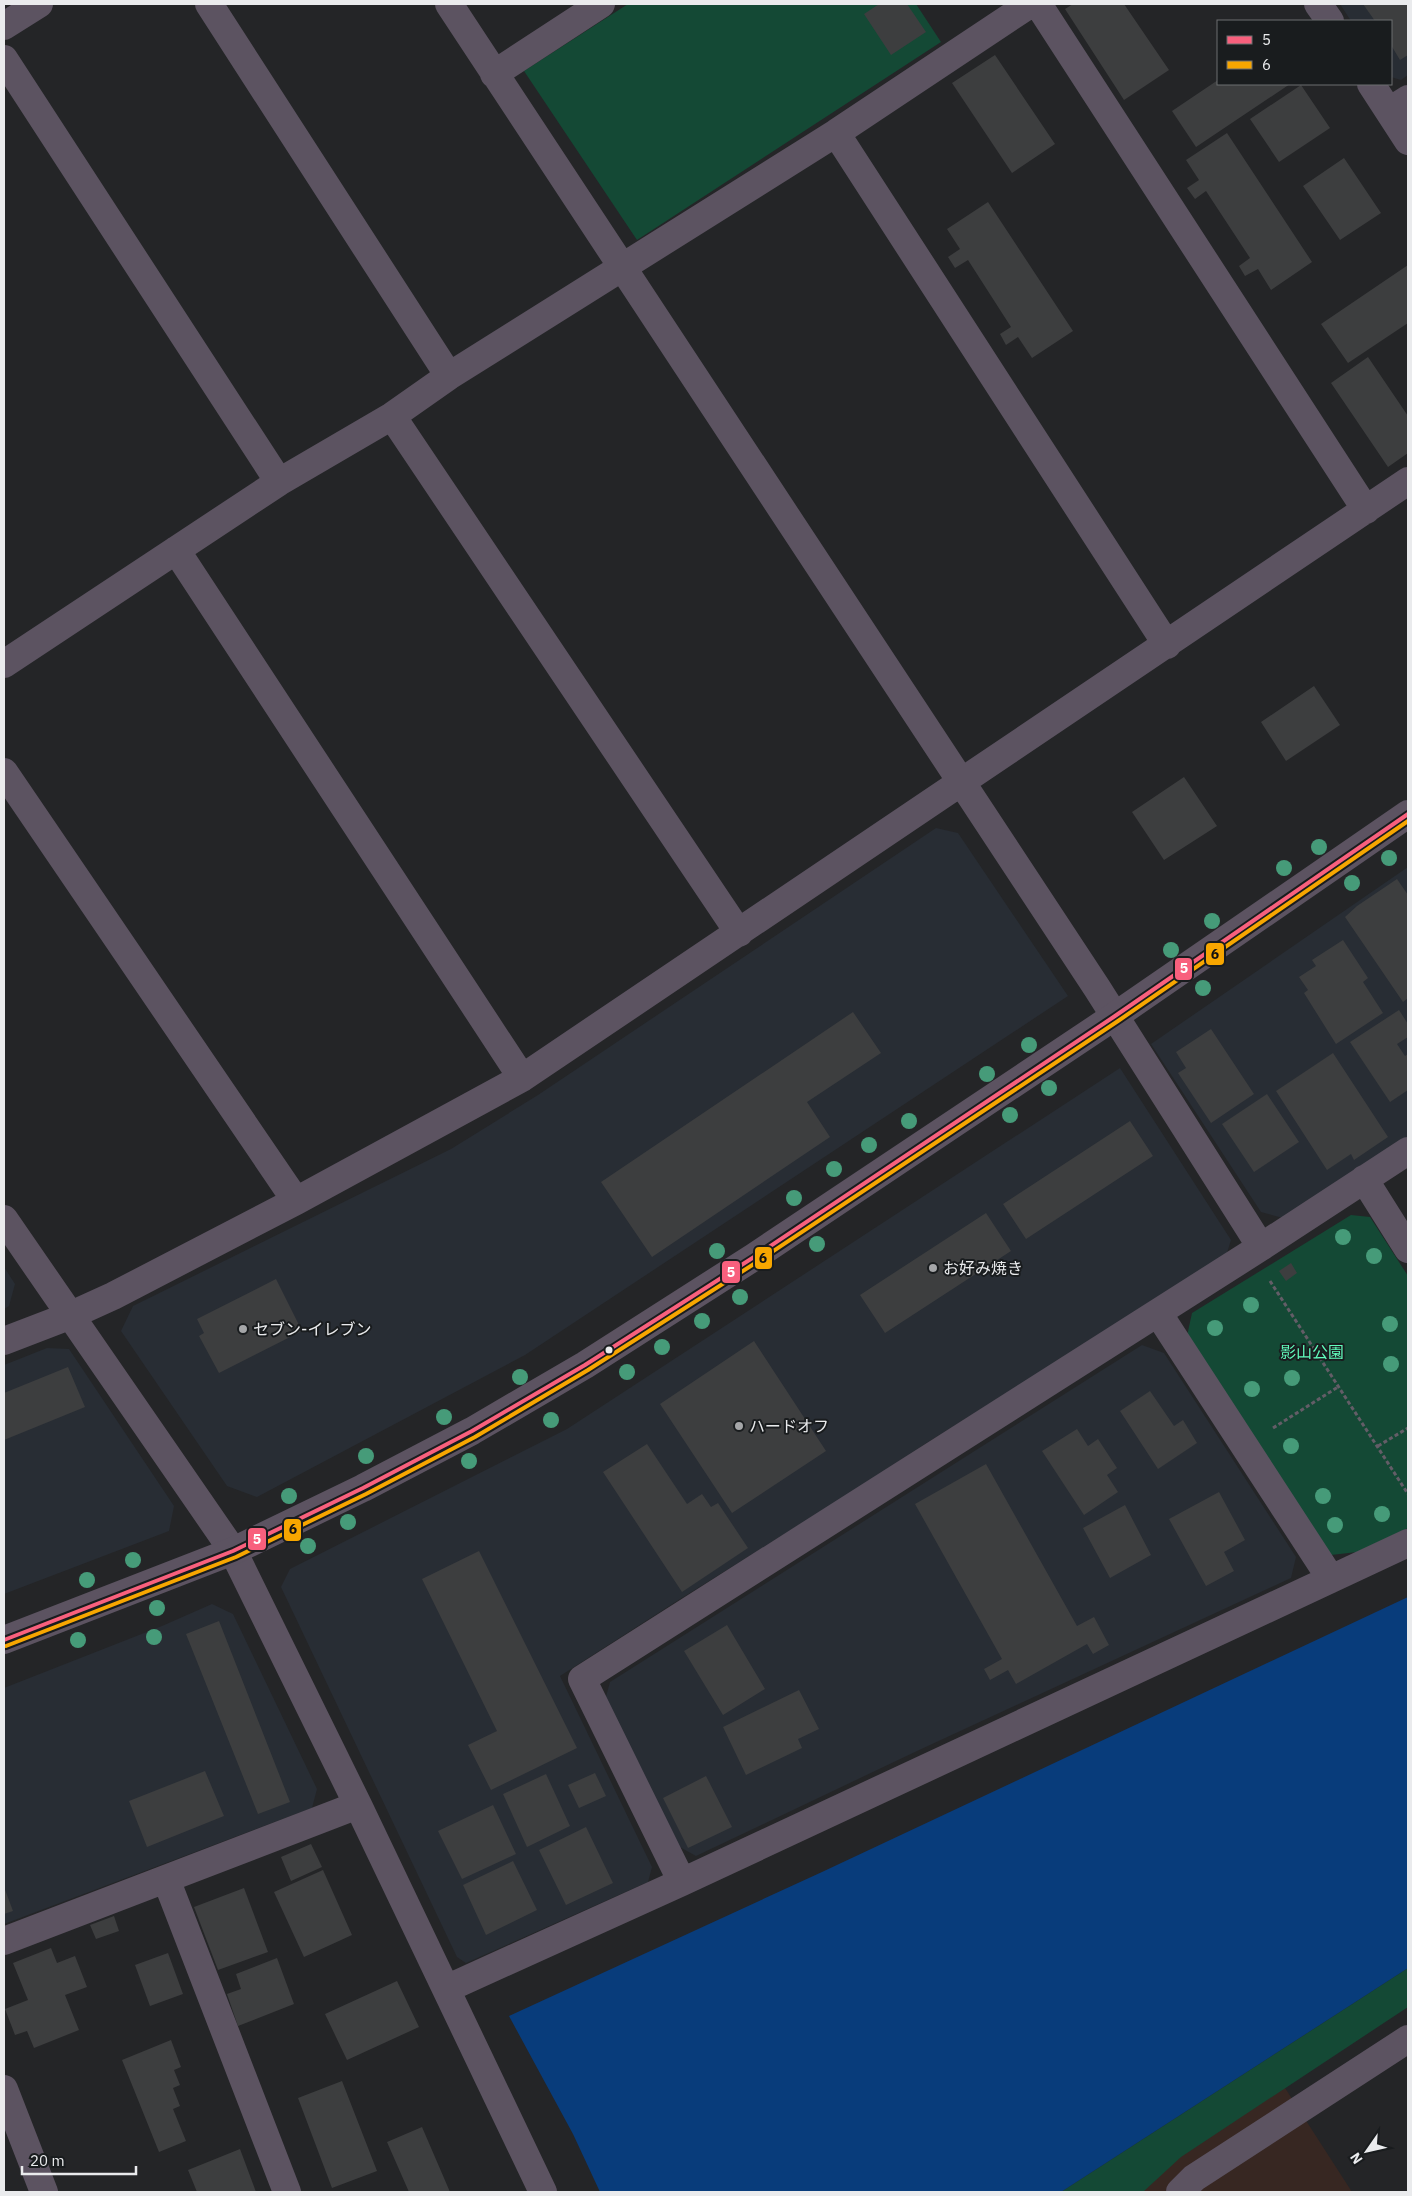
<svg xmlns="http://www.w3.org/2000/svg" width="1412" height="2196" font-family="'IBM Plex Sans','Noto Sans JP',sans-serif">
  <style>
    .built { fill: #282d34 }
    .industrial { fill: #372722 }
    .green { fill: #144935 }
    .water { fill: #083c7b }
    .building { fill: #3d3e3f }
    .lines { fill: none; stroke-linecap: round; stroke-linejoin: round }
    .path { stroke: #635d67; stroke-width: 3; stroke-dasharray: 4 2.5; stroke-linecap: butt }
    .minor { stroke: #5c5361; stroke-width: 28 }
    .tertiary { stroke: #5c5361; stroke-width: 28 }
    .bus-1-casing { stroke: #191c1e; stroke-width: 8 }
    .bus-2-casing { stroke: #191c1e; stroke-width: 8 }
    .bus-1 { stroke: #f8607d; stroke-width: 4 }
    .bus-2 { stroke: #f7a600; stroke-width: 4 }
    .tree { fill: #469b79 }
    .poi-dot { fill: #a5a6a8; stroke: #191c1e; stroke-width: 2 }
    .bus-dot { fill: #eaebed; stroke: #191c1e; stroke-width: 2 }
    .labels { text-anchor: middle; stroke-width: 4; stroke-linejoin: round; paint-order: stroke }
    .poi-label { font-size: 16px; fill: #eaebed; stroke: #191c1e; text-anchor: start }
    .park-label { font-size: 16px; fill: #61fbbc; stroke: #191c1e }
    .line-badge { stroke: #191c1e; stroke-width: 2 }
    .badge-label { font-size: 14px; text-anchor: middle; font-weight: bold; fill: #fff }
    .pale-badge-label { font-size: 14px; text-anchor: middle; font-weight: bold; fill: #111 }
  </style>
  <rect width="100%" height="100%" fill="#242527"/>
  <!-- built -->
  <path class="built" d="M1340,4H1408V75L1401,80L1391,77V21H1351Z
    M936,828L958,833L1068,996L525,1355L257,1497L227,1486L121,1331L133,1306L451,1149L538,1095Z
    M1408,867V1137L1283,1218L1261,1212L1151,1044Z
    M1120,1068L1231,1240L1226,1256L925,1444L860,1487L677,1601L560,1676L652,1867L648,1882L466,1963L457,1957L281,1587L290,1569L567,1429Z
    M4,1267L15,1284L9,1306L4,1309Z
    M1142,1345L1164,1353L1296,1557L1291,1578L917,1751L696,1856L678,1846L604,1704L610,1682Z
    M47,1348L69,1349L174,1506L169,1531L4,1594V1365Z
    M212,1604L233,1614L317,1789L312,1808L4,1924V1688L162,1626Z"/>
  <!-- industrial -->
  <path class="industrial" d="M1267,2060L1352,2192H1061L1177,2118Z"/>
  <!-- green -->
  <path class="green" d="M628,4H916L941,42L637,240L524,71Z
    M1351,1215L1370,1217L1408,1276V1528L1357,1552L1331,1555L1187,1336L1192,1313Z
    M1408,1968V2007L1181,2157L1143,2192H1061Z"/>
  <!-- water -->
  <path class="water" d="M1408,1597V1968L1061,2192H600L573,2134L509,2016L822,1872Z"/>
  <!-- building -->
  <path class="building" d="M879,4H907L926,32L891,55L864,14Z
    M1073,4H1124L1169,70L1124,100L1065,9Z
    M1363,4H1408V55L1400,60L1391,45V21H1375Z
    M995,55L1055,144L1012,173L952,83Z
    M1218,80V84H1290L1196,147L1172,111Z
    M1301,85L1330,128L1279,162L1250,119Z
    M1227,133L1312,262L1271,290L1258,269L1245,276L1239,266L1250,258L1206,191L1195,199L1187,188L1199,180L1186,160Z
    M1344,158L1381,213L1340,240L1303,186Z
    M988,202L1073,331L1032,358L1018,337L1006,345L1000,334L1011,327L968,260L955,268L948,257L960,249L947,229Z
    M1408,265V323L1348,363L1321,324Z
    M1368,357L1408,416V453L1388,467L1331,383Z
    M1314,686L1340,725L1286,761L1261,722Z
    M1184,777L1217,826L1164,860L1132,812Z
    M1397,879L1408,895V998L1403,1002L1345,917L1357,906Z
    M1343,940L1368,978L1363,982L1383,1013L1336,1044L1304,993L1308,990L1299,977L1316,966L1312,960Z
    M1399,1010L1408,1024V1037L1397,1044L1405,1056L1408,1054V1090L1390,1102L1350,1042Z
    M853,1012L881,1053L807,1102L830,1137L652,1257L601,1182Z
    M1211,1029L1254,1094L1211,1123L1178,1073L1186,1068L1176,1052Z
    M1333,1053L1388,1137L1354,1160L1351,1154L1327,1170L1276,1091Z
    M1267,1094L1299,1142L1254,1172L1222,1124Z
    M1130,1121L1153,1156L1026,1239L1003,1204Z
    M986,1213L1011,1251L885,1333L860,1295Z
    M1291,1263L1297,1273L1286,1281L1279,1271Z
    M276,1279L302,1331L219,1373L199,1336L204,1333L197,1319Z
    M754,1341L826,1451L732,1513L660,1404Z
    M68,1367L85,1407L4,1440V1393Z
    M1150,1391L1174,1426L1183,1420L1197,1443L1158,1469L1120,1411Z
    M1077,1429L1088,1446L1098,1439L1117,1468L1107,1475L1118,1492L1084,1515L1042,1451Z
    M647,1444L687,1504L702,1494L711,1507L718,1503L748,1548L682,1592L603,1472Z
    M986,1464L1077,1626L1094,1617L1109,1645L1093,1654L1087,1644L1016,1684L1008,1670L990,1680L984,1669L1002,1659L915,1504Z
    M1219,1492L1245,1540L1224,1552L1234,1571L1206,1586L1169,1519Z
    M1125,1505L1151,1555L1110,1578L1083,1528Z
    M479,1551L577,1748L491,1790L468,1745L497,1731L422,1579Z
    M219,1621L290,1802L258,1814L186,1634Z
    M727,1625L765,1689L723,1715L684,1651Z
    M799,1690L819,1729L798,1739L802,1748L746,1775L723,1727Z
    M205,1771L224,1816L147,1847L129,1801Z
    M595,1773L606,1796L579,1808L568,1785Z
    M546,1774L570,1826L527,1847L503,1794Z
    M706,1776L732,1827L688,1848L663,1798Z
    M493,1805L516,1854L462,1879L438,1831Z
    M586,1827L613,1883L566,1905L539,1850Z
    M311,1844L322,1867L291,1881L281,1857Z
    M513,1861L537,1910L486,1935L463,1885Z
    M323,1870L352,1935L304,1957L274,1892Z
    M4,1887L13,1911L4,1914Z
    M244,1888L268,1952L218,1970L194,1907Z
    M114,1916L119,1931L96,1939L90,1925Z
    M51,1948L57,1963L75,1956L87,1987L65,1995L79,2030L34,2048L27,2031L15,2035L5,2009L28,2000L13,1963Z
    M168,1953L183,1994L150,2006L135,1965Z
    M277,1958L294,2004L238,2026L227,1994L241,1989L236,1974Z
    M397,1981L419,2027L347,2060L325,2014Z
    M171,2040L181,2067L174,2070L180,2085L173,2088L180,2106L173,2109L186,2141L159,2152L122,2060Z
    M342,2081L377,2171L332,2188L298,2098Z
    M422,2127L450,2192H409L387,2142Z
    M240,2149L256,2192H197L188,2170Z"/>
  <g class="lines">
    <!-- path -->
    <path class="path" d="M1270,1281L1408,1494
      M1273,1428L1338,1387
      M1378,1446L1408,1428"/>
    <!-- minor -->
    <path class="minor" d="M209,4L449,376
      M449,4L1097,988L1261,1247L582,1679L682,1882
      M1038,4L1366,510
      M1318,4L1330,21
      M4,26L39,4
      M4,59L279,482
      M494,74L601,4
      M1371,84L1408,141
      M1389,111L1408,99
      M836,133L1167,645
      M392,416L739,933
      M176,550L522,1078
      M4,664L279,482L392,416L449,376L836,133L1030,4
      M4,772L296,1201
      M1364,1179L1408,1249
      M4,1219L233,1551L358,1805L543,2192
      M1261,1247L1408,1151
      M1158,1313L1331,1579
      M4,1341L69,1316L113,1296L296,1201L522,1078L1408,481
      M166,1879L287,2192
      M4,1941L358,1805
      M446,1989L682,1882L1408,1543
      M4,2089L44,2192
      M1180,2192L1194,2178L1408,2039"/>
    <!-- tertiary -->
    <path class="tertiary" d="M4,1640L233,1551L363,1488L472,1431L585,1365L754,1257L1115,1016L1408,814"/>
    <defs>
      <path id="bus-1" d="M4,1640L233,1551L363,1488L472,1431L585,1365L754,1257L1115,1016L1408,814"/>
      <path id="bus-2" d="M6,1646L236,1557L366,1494L475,1437L588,1370L757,1262L1118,1021L1408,821"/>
    </defs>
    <!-- bus-1 casing -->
    <use href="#bus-1" class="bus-1-casing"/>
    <!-- bus-2 casing -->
    <use href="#bus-2" class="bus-2-casing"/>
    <!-- bus-1 -->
    <use href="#bus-1" class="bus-1"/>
    <!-- bus-2 -->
    <use href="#bus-2" class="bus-2"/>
  </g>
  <!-- trees -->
  <g class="tree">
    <circle cx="1319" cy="847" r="8"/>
    <circle cx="1389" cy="858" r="8"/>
    <circle cx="1284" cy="868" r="8"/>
    <circle cx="1352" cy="883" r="8"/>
    <circle cx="1212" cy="921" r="8"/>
    <circle cx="1171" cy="950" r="8"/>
    <circle cx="1203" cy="988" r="8"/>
    <circle cx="1029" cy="1045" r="8"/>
    <circle cx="987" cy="1074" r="8"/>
    <circle cx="1049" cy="1088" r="8"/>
    <circle cx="1010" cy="1115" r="8"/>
    <circle cx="909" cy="1121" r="8"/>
    <circle cx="869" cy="1145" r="8"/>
    <circle cx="834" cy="1169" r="8"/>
    <circle cx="794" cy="1198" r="8"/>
    <circle cx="1343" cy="1237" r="8"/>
    <circle cx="817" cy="1244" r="8"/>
    <circle cx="717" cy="1251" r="8"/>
    <circle cx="1374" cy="1256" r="8"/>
    <circle cx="740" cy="1297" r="8"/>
    <circle cx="1251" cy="1305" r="8"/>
    <circle cx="702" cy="1321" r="8"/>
    <circle cx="1390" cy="1324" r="8"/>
    <circle cx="1215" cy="1328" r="8"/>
    <circle cx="662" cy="1347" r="8"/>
    <circle cx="1391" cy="1364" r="8"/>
    <circle cx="627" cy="1372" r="8"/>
    <circle cx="520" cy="1377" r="8"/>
    <circle cx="1292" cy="1378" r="8"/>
    <circle cx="1252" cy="1389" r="8"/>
    <circle cx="444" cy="1417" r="8"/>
    <circle cx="551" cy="1420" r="8"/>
    <circle cx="1291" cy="1446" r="8"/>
    <circle cx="366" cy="1456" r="8"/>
    <circle cx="469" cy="1461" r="8"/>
    <circle cx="289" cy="1496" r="8"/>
    <circle cx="1323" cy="1496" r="8"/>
    <circle cx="1382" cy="1514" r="8"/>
    <circle cx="348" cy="1522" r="8"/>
    <circle cx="1335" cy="1525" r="8"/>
    <circle cx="308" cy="1546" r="8"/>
    <circle cx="133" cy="1560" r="8"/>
    <circle cx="87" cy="1580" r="8"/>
    <circle cx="157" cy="1608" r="8"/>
    <circle cx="154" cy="1637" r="8"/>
    <circle cx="78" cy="1640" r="8"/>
  </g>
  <!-- markers -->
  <g class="poi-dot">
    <circle cx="933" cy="1268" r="5"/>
    <circle cx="243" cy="1329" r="5"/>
    <circle cx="739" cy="1426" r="5"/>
  </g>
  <circle class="bus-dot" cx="609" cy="1350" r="4.5"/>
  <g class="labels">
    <!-- poi labels -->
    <g class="poi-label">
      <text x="943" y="1274">お好み焼き</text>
      <text x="253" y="1335">セブン-イレブン</text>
      <text x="749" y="1432">ハードオフ</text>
    </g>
    <!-- park labels -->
    <g class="park-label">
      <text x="1312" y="1358">影山公園</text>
    </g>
  </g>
  <g class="line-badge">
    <rect x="1205" y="942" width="20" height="24" rx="5" fill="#f7a600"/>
    <rect x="1174" y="957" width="19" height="24" rx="5" fill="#f8607d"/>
    <rect x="754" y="1246" width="19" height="24" rx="5" fill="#f7a600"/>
    <rect x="721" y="1260" width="20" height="24" rx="5" fill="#f8607d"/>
    <rect x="283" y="1518" width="19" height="24" rx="5" fill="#f7a600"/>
    <rect x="247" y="1527" width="20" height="24" rx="5" fill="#f8607d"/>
  </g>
  <g class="badge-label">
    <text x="1184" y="973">5</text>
    <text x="731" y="1277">5</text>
    <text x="257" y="1544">5</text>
  </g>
  <g class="pale-badge-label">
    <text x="1215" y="959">6</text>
    <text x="763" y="1263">6</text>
    <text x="293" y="1534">6</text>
  </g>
  <!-- border -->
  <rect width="1412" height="2196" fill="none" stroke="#eaebed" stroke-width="10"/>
  <!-- legend -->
  <rect x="1217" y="20" width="175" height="65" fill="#191c1e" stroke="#6d6f71"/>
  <rect x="1227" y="36" width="25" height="8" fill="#f8607d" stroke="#6d6f71"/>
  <text x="1262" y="45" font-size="15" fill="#eaebed">5</text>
  <rect x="1227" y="61" width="25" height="8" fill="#f7a600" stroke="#6d6f71"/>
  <text x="1262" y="70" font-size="15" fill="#eaebed">6</text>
  <!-- north arrow -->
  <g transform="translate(1367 2151) rotate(236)" stroke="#191c1e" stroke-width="4" paint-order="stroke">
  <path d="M0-4L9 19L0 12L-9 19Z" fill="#eaebed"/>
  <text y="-8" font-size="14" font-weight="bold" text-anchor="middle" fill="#eaebed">N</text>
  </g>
  <!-- scale -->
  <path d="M22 2166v8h114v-8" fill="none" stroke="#eaebed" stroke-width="2.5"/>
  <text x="30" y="2166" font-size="15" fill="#eaebed" stroke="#191c1e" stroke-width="4" paint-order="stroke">20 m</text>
</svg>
